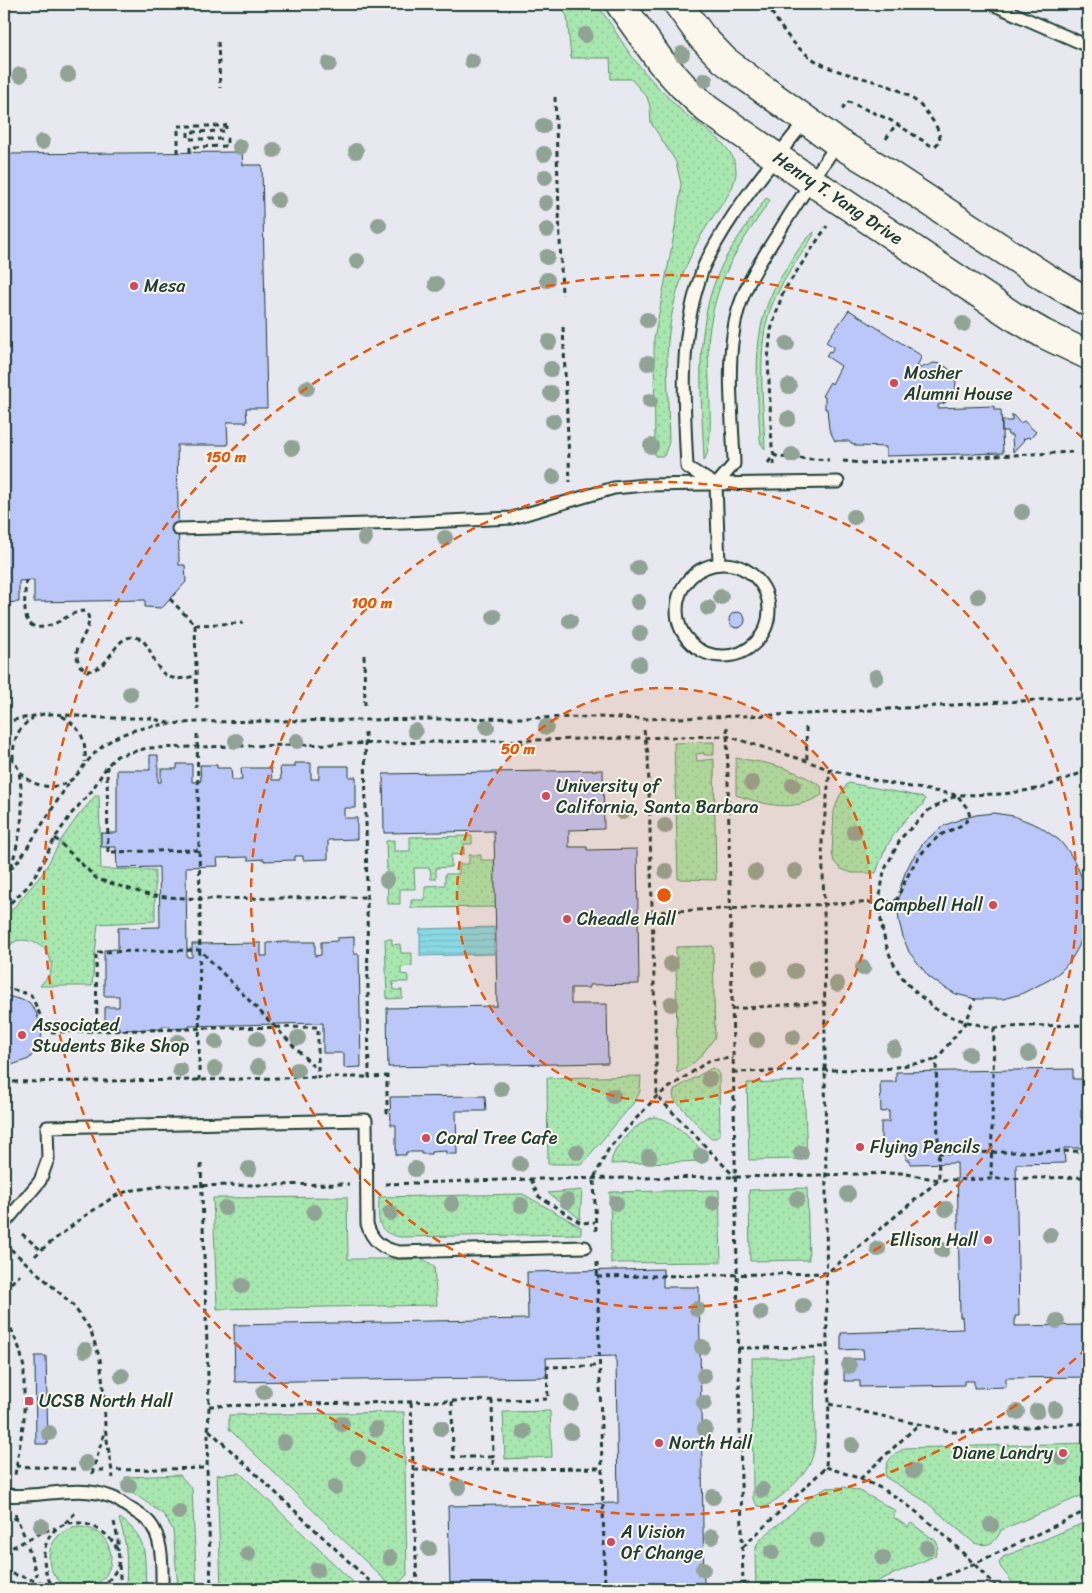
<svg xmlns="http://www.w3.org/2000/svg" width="1092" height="1593" font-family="Sriracha,sans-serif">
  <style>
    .built { fill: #e8e9f0 }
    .green { fill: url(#green-dots); stroke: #649272 }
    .water { fill: url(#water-rules); stroke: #5f9b9e }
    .building { fill: #bcc7f9; stroke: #1f3d34 }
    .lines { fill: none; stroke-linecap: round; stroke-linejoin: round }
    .service-casing { stroke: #1f3d34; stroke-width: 15 }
    .secondary-casing { stroke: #1f3d34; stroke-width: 31 }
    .path { stroke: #1f3d34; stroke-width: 3; stroke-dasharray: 5 4; stroke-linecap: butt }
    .service { stroke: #fbf7ec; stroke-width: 11 }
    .secondary { stroke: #fbf7ec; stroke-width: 28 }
    .tree { fill: #91a395 }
    .ring { fill: none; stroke: #e8590c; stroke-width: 2.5; stroke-dasharray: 9 6 }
    .poi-dot { fill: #d1495b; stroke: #fbf7ec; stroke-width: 2 }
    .labels { text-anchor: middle; stroke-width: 4; stroke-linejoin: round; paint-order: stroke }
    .street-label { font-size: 18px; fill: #1f3d34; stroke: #fbf7ec }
    .poi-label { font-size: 18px; fill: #1f3d34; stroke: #fbf7ec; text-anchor: start }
    .centre { fill: #e8590c; stroke: #fbf7ec; stroke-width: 2.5 }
    .ring-label { font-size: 15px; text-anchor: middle; font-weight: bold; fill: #e8590c; stroke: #fbf7ec; stroke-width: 4; stroke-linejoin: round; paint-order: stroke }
  </style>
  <defs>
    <pattern id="green-dots" width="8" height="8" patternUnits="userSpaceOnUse" patternTransform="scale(1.25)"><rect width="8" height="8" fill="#a8e7af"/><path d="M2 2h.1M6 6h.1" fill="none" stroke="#90c797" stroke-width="1.8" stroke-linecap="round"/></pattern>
    <pattern id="water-rules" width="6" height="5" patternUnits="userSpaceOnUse" patternTransform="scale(1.25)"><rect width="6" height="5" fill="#8adae5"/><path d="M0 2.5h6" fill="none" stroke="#77bcc5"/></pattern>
  </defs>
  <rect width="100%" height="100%" fill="#fbf7ec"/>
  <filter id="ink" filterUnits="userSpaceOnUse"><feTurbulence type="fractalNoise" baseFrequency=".02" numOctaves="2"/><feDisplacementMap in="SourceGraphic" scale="10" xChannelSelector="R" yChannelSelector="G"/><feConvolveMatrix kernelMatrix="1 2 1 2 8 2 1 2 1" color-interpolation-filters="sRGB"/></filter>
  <g filter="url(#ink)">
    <!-- built -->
    <path class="built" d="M4,4H1088V1589H4Z"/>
    <!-- green -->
    <path class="green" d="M558,4H596C608,18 617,35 628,51C643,72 662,92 681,110C699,126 735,144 736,170C737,189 718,208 709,223C701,235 694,247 689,260C675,290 669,322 667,355L669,442L664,456H655L654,339L673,240L680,196L681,184L676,162L651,123L650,107L647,97L631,79H611L610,58H571L567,16Z
      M766,198L770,200C756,222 739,244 728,268C718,288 712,311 709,334C705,364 717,440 704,461C702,395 692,327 722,265C734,241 751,220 766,198Z
      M814,232L813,236C799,259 782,280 772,305C755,346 764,405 765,449L761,444L760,438C758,391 751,342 770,298C774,287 780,278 787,268C795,255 802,242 814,232Z
      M714,742V755H704V753L696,754L697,761L714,759L716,880L678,879L674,743Z
      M736,758C769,763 792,767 821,786L822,795C792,813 766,805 736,795Z
      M849,783L923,797L925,799C924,808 912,812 907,818C892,834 883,852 876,873H852L841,869L834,862L832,853L834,811L839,797L847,784Z
      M96,795H99L101,869L155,870V921L98,924L92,986H40C43,982 48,977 50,973C57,953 34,936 16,941C12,943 8,948 4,951V919L43,873L61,840L78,816Z
      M472,836V844H464V854L451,855V867L436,868V879H431L430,868H414L415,889H400V904H388L386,841L394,840V851H410V837Z
      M469,855H481V860H496V907L411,908V900H425V886L445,885V874H459V864H469Z
      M385,939H392V945L400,944L401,953H412V966L401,967V974L408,975V982H393L394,990H402V998L387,999Z
      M713,946L715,1037L701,1056L690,1066L677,1073L676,947Z
      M712,1068L716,1070L719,1074L720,1135L716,1138H710L674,1099L673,1094L675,1089Z
      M641,1076L640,1091L636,1100L582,1164H548L547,1078Z
      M804,1081L807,1159L749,1160L747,1083Z
      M654,1117C673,1118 693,1142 707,1155L708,1159L704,1161L611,1164C612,1146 637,1122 654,1117Z
      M807,1188L809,1260L750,1261L749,1190Z
      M582,1190L580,1219L548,1193Z
      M719,1190L721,1262L611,1263L610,1192Z
      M523,1194L581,1227V1234L400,1237C374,1232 379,1218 379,1197Z
      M347,1197L348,1259H423L434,1266L437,1305L217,1309L213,1198Z
      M752,1358H814L815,1443C814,1452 812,1462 806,1470C799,1481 777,1502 764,1507L758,1506L753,1499Z
      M550,1411L552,1457L505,1459L503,1412Z
      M404,1412L407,1575L393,1588L229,1429V1415Z
      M1088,1443V1493L1001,1530C996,1544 987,1547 974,1543L925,1501L885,1477C886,1459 891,1456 905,1448Z
      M240,1473L354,1583L348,1589H221L217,1475Z
      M180,1475L192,1489L197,1589H178L173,1530L164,1515L125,1487V1477Z
      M843,1487L860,1491L896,1511L893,1517L908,1527L911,1523L936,1541L938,1546L935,1556L882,1579L865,1589H756L755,1554L757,1544L763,1537L813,1495L827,1488Z
      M120,1518C150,1539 144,1556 146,1589H126C127,1565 128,1543 119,1520Z
      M1088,1521V1589H1018L1001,1568L999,1563L1003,1557Z
      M49 1558a31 31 0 1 1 62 0a31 31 0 1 1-62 0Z"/>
    <!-- water -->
    <path class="water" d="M494,927V954L420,956V929Z"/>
    <!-- building -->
    <path class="building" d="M242,152L243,165H262L267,408H246L247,422H227L228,445H177L179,565H185L186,582L162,608L145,607V600L34,602V580L19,581V602L4,603V154Z
      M849,310L922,356L917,366L921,368L934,363L942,364L949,369L954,375L956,382L955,392L945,403L938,405V408L994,406V410H1001L1003,453L886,456V447L857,446L848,441H835L829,429L827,409H825V397L822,396L830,382L832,384L841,366L826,356L829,351L831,352L834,347L826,342Z
      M1012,414L1020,423L1024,421L1036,432L1030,439L1029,437L1023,439L1024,440L1013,452L1012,435H1008L1007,431H1002V421H1012Z
      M729 620a8 8 0 1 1 16 0a8 8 0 1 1-16 0Z
      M150,755H158V782H161V769H177V764H192V782L201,781L200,765H217V768H231L232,780H242L241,768H271L272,780H281L280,767H295V763H311V779H319V766H349V777H356V808H344V818H357V839L328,840V859L303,860V856H295V860L264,861V859L248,860V857L217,858L218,866L186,867L187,957H192V944L261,943V956H267V943L283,942H315V956L321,955V942L337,941V938L354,937V954H359L361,1067L344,1068V1053H323V1023L189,1026V1028L170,1029V1026H162V1029L119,1030V1027H105V1007H119V996H104V950L118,949V928L160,927L159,867L117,868L116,847H101V833H117V770H150Z
      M603,770L604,829L569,830V847H587V850L637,849L639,984L589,985V988H571V1004H607L608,1063L388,1067L387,1008L497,1006L494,831L384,833L383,774Z
      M993,813L1014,816L1039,826L1059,840L1069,852L1077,866L1083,881L1088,879V932L1084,931L1079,946L1071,960L1061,971L1049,980L1021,994L1003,999H975L956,994L942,986L929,977L909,952L903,937L899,921L898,909L900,888L905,873L912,859L924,842L943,826L961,819L976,815Z
      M4,995L29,1002L36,1012L42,1030L41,1040L36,1050L29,1059L9,1066H4Z
      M1073,1069V1079H1088V1109H1081V1118H1088V1148H1064L1065,1163L1016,1164L1019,1316H1015V1326L1088,1325V1377L1006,1378V1387L974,1388V1381H964V1385L860,1387V1381H844V1359H864L863,1349L841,1350V1333L963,1329L962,1317H960L957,1163L910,1164V1160H906V1148H898V1150L881,1151V1122H889V1111L881,1112L880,1082H896V1072Z
      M485,1096L486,1111H456L457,1154H446V1151L431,1152V1154H421V1152H406V1155H396V1125H391L390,1097Z
      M663,1269V1287H699L704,1586L450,1589L448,1506L618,1503L616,1356L546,1358L547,1377L235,1382L234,1325L528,1319L527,1272Z
      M35,1356H46L48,1444H36Z"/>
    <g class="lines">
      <defs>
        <path id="service" d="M992,4L1088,46
          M716,485L687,467C684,405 679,341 699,281C701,274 703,266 707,260C732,210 771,164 806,120
          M178,529L405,523L512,518L614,488L645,485L838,482
          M719,564L716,485L734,464C733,422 727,377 733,335C737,297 757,266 777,235C796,204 817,173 838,143
          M677 610a46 46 0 1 1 92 0a46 46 0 1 1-92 0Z
          M4,1224L40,1181L48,1159L47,1127L366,1120L367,1224C372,1241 382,1249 399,1252L585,1247
          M4,1495C39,1499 77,1483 111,1497C118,1499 124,1505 131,1509C136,1512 142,1516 147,1520C164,1536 162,1568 162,1589"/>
        <path id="secondary" d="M620,4L661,62L683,86L707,109L811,181L1013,316L1044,334L1088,355
          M678,4L702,37L724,60L749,79L838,143L876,166L1045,277L1088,302"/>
      </defs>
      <!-- service casing -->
      <use href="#service" class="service-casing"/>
      <!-- secondary casing -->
      <use href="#secondary" class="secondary-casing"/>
      <!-- path -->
      <path class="path" d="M767,4C780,27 793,47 816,61C853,83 902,76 930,117C936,125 940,132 940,141L935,146L930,145L890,120L849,102L846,103L843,108L846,112
        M218,42L220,88
        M555,97L562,295
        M886,139L896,124
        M190,152V147L227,146V139H188V132L226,131V126
        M178,153V126H226L223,121
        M563,327L570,482
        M843,461L863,463L1072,452
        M768,463L774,455L779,457L829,460
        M774,465V455L772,447L768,359L771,330L783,292L827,226
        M26,580C24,609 19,641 60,621C68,616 76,611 85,611C96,622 80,638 77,651C76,656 78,661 80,666L87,671C93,670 97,669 102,665C112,657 117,638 132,637C154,636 150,674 173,678C180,680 189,677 196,676
        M170,599L195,625L197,709
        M195,625L243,623
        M364,655L365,707
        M62,716C82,729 86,739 85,762
        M4,722L44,714H53L101,718H150L169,723
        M727,727L743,1589
        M806,727L807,761
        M644,730L645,738L648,753L657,1096L735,1177
        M365,732L369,1077L387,1076V1117
        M197,734L200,899L199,1085
        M4,751C6,753 10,756 12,759C17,765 19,772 25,777C38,788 58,790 71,780C78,775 81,769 86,763C94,753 104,744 115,738C139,725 170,724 197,722L597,717L644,719L806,714L1070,698L1088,701
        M13,759C13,741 17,728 33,718
        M107,766L108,852L199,850
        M55,838L97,879L152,896L200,899L368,897
        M11,867C22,830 25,811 19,772
        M4,876L20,859L70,781
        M899,901L879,902C882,942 891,974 924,999C929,1003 933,1008 939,1011C956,1020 975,1024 994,1028L991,1178
        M4,909L27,887L39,869L55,838L72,813L91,792L107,766L117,756L147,748L727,736L807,761L830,770L882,782L957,795L1004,794L1042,788L1081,773L1088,767
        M652,912L879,902L884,871L901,838L929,810L957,795L968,809L970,817C963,827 951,829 941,835C918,851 907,876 896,901
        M4,987L31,995L48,1032L194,1029L200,1028L318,1027V1077H369
        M732,1009L824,1002
        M994,1028L1026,1026L1088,1025
        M97,1032L96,952L200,950L318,1071
        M733,1072L885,1069L936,1060
        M4,1082L200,1080L318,1077
        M938,1153L1088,1151
        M201,1164L209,1406L207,1468L211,1589
        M531,1179L538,1196L581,1223L595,1222
        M385,1184L531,1179L736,1177L901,1173L939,1180L1088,1177
        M596,1231L594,1178L609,1148L657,1096L710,1060L733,1058
        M22,1234L41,1250
        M4,1243L72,1304L90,1329L100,1359L104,1394L105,1427L113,1478
        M35,1256L41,1250L82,1218L115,1196L128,1191L162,1186L349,1184
        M597,1262L605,1589
        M597,1277L827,1273L939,1180L936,1060L966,1022L975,999
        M4,1289L20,1275
        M4,1312L20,1350L24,1368V1419L15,1475
        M738,1348L827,1347
        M492,1400L493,1457
        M452,1401L453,1457H493V1469
        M411,1402L417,1589
        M829,1404L953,1432L1088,1423
        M209,1406L548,1399L547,1367L599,1366
        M209,1430L378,1589
        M16,1466L76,1469
        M826,1467C850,1475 875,1483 896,1497C934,1523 967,1556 998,1589
        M99,1470H108
        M117,1470L207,1468
        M414,1470L602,1468
        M92,1474L105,1430
        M860,1479L919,1424
        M15,1514L25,1537
        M4,1518L18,1519
        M114,1522L118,1539V1551
        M65,1523L76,1512
        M28,1547L37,1576
        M743,1547L826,1467L829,1404L827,1347L824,905L822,841L830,770
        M4,1551C21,1544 37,1533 55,1528
        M119,1565L121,1589
        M4,1571L39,1582L51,1584
        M57,1589C47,1582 45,1571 44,1559C43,1552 46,1543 49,1537C70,1503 127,1536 118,1565C115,1575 107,1582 100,1589
        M912,1589L974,1564L1088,1510"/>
      <!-- service -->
      <use href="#service" class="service"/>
      <!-- secondary -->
      <use href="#secondary" class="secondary"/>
    </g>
    <!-- trees -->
    <g class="tree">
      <circle cx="585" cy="35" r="8"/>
      <circle cx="682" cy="54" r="8"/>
      <circle cx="472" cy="61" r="8"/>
      <circle cx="329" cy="64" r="8"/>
      <circle cx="20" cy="75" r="8"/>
      <circle cx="68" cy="75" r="8"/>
      <circle cx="705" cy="80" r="8"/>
      <circle cx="543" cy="126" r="8"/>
      <circle cx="42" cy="142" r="8"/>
      <circle cx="240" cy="147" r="8"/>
      <circle cx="274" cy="150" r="8"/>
      <circle cx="356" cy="151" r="8"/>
      <circle cx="544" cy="154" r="8"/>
      <circle cx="545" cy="177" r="8"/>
      <circle cx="278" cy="200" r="8"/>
      <circle cx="546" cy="203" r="8"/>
      <circle cx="379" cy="225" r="8"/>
      <circle cx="547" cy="230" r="8"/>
      <circle cx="547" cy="257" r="8"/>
      <circle cx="357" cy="261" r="8"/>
      <circle cx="547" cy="280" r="8"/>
      <circle cx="436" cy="284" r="8"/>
      <circle cx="647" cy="320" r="8"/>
      <circle cx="963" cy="324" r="8"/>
      <circle cx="549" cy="342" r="8"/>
      <circle cx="787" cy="344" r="8"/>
      <circle cx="648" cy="363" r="8"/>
      <circle cx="551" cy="369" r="8"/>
      <circle cx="789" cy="386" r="8"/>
      <circle cx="307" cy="388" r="8"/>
      <circle cx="551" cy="393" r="8"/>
      <circle cx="650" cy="401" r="8"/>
      <circle cx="788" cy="419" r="8"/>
      <circle cx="553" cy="421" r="8"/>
      <circle cx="651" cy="446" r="8"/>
      <circle cx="292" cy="448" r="8"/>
      <circle cx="792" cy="455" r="8"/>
      <circle cx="553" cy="477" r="8"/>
      <circle cx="1022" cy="512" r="8"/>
      <circle cx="854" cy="517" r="8"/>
      <circle cx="365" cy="538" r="8"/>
      <circle cx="445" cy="538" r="8"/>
      <circle cx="638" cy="568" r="8"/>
      <circle cx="978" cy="596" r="8"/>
      <circle cx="721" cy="597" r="8"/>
      <circle cx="638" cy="602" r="8"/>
      <circle cx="708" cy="608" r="8"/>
      <circle cx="494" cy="617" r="8"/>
      <circle cx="570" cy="621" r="8"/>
      <circle cx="640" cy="633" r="8"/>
      <circle cx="639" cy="664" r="8"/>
      <circle cx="876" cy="677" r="8"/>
      <circle cx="130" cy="694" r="8"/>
      <circle cx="487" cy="727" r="8"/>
      <circle cx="546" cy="727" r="8"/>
      <circle cx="415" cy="731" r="8"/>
      <circle cx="236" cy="741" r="8"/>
      <circle cx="297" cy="741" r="8"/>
      <circle cx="752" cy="783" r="8"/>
      <circle cx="793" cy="785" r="8"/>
      <circle cx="622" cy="812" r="8"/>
      <circle cx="665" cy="826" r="8"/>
      <circle cx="854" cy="832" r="8"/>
      <circle cx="666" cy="871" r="8"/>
      <circle cx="795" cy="871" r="8"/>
      <circle cx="755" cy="872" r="8"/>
      <circle cx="387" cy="880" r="8"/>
      <circle cx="671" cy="964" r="8"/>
      <circle cx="760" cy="968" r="8"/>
      <circle cx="863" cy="968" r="8"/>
      <circle cx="795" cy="971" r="8"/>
      <circle cx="837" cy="984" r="8"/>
      <circle cx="671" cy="1004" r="8"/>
      <circle cx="793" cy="1037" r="8"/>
      <circle cx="298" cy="1038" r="8"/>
      <circle cx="257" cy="1039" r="8"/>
      <circle cx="757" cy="1040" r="8"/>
      <circle cx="178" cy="1042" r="8"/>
      <circle cx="216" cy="1042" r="8"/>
      <circle cx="894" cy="1049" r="8"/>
      <circle cx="969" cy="1054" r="8"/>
      <circle cx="1029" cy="1054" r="8"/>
      <circle cx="258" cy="1067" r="8"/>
      <circle cx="215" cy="1069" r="8"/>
      <circle cx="180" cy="1070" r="8"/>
      <circle cx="297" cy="1070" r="8"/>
      <circle cx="709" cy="1079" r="8"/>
      <circle cx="501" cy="1089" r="8"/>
      <circle cx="613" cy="1096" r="8"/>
      <circle cx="577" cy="1152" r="8"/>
      <circle cx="801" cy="1153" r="8"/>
      <circle cx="701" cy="1156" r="8"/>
      <circle cx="649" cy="1157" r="8"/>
      <circle cx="520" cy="1164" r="8"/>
      <circle cx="249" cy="1169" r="8"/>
      <circle cx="415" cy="1169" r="8"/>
      <circle cx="848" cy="1194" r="8"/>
      <circle cx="797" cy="1199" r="8"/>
      <circle cx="567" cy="1201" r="8"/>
      <circle cx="616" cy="1203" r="8"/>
      <circle cx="713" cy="1203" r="8"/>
      <circle cx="452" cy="1204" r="8"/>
      <circle cx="521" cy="1205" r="8"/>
      <circle cx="225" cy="1208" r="8"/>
      <circle cx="946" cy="1209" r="8"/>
      <circle cx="314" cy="1212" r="8"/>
      <circle cx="390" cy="1213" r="8"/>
      <circle cx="1050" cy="1235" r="8"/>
      <circle cx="878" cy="1249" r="8"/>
      <circle cx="942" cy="1250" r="8"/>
      <circle cx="242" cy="1286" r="8"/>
      <circle cx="803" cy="1306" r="8"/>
      <circle cx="697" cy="1309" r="8"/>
      <circle cx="761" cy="1313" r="8"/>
      <circle cx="1057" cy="1321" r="8"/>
      <circle cx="702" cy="1347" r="8"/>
      <circle cx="85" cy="1350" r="8"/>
      <circle cx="849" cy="1366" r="8"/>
      <circle cx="122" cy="1376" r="8"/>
      <circle cx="704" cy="1376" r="8"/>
      <circle cx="264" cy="1392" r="8"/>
      <circle cx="571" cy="1403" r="8"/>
      <circle cx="704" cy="1403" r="8"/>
      <circle cx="1055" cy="1409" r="8"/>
      <circle cx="1037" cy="1411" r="8"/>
      <circle cx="1017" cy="1412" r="8"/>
      <circle cx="342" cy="1424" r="8"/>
      <circle cx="441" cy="1428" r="8"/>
      <circle cx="376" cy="1429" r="8"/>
      <circle cx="705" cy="1429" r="8"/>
      <circle cx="524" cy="1432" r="8"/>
      <circle cx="571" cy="1432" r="8"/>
      <circle cx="49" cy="1433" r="8"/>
      <circle cx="284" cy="1442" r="8"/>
      <circle cx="852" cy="1445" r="8"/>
      <circle cx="358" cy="1458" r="8"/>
      <circle cx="1062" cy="1458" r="8"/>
      <circle cx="86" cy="1463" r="8"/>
      <circle cx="913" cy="1471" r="8"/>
      <circle cx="129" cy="1486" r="8"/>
      <circle cx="335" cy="1487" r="8"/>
      <circle cx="459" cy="1487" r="8"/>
      <circle cx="762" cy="1490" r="8"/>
      <circle cx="713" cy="1497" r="8"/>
      <circle cx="179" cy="1512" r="8"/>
      <circle cx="991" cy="1525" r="8"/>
      <circle cx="41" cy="1526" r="8"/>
      <circle cx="712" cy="1537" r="8"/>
      <circle cx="817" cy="1540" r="8"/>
      <circle cx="927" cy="1548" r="8"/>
      <circle cx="429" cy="1549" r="8"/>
      <circle cx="772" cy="1552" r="8"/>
      <circle cx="248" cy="1554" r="8"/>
      <circle cx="390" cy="1558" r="8"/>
      <circle cx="883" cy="1558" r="8"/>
      <circle cx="703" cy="1569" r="8"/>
      <circle cx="317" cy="1570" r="8"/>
    </g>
  </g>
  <!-- distance rings -->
  <circle cx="664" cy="895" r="207" fill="#e8590c" fill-opacity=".12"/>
  <g class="ring">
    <circle cx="664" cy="895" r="207"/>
    <circle cx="664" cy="895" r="413"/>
    <path d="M1087 1348A620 620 0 1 1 1087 442"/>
  </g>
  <!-- markers -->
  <g class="poi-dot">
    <circle cx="134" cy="286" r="5"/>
    <circle cx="894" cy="383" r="5"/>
    <circle cx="546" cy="796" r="5"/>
    <circle cx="993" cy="905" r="5"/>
    <circle cx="567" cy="919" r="5"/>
    <circle cx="22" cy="1035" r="5"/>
    <circle cx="426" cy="1138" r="5"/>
    <circle cx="860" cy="1147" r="5"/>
    <circle cx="988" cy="1240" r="5"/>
    <rect x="24" y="1396" width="10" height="10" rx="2.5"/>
    <circle cx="659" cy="1443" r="5"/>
    <circle cx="1063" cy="1453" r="5"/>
    <circle cx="611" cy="1542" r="5"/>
  </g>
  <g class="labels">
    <!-- street labels -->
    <g class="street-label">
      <text transform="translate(838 198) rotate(34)" y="6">Henry T. Yang Drive</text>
    </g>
    <!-- poi labels -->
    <g class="poi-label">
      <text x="144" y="292">Mesa</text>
      <text x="904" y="379">Mosher<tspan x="904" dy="21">Alumni House</tspan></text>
      <text x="556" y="792">University of<tspan x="556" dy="21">California, Santa Barbara</tspan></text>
      <text x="983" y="911" text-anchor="end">Campbell Hall</text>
      <text x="577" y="925">Cheadle Hall</text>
      <text x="32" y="1031">Associated<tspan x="32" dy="21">Students Bike Shop</tspan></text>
      <text x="436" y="1144">Coral Tree Cafe</text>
      <text x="870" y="1153">Flying Pencils</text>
      <text x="978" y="1246" text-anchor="end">Ellison Hall</text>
      <text x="39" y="1407">UCSB North Hall</text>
      <text x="669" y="1449">North Hall</text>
      <text x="1053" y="1459" text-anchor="end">Diane Landry</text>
      <text x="621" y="1538">A Vision<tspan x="621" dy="21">Of Change</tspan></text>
    </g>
  </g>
  <circle cx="664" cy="895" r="8" class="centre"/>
  <g class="ring-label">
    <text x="226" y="462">150 m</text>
    <text x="372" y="608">100 m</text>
    <text x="518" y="754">50 m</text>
  </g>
  <!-- margin -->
  <rect width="1092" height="1593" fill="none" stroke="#fbf7ec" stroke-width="20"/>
  <rect x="10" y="10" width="1072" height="1573" fill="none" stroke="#1f3d34" stroke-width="2" filter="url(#ink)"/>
</svg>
